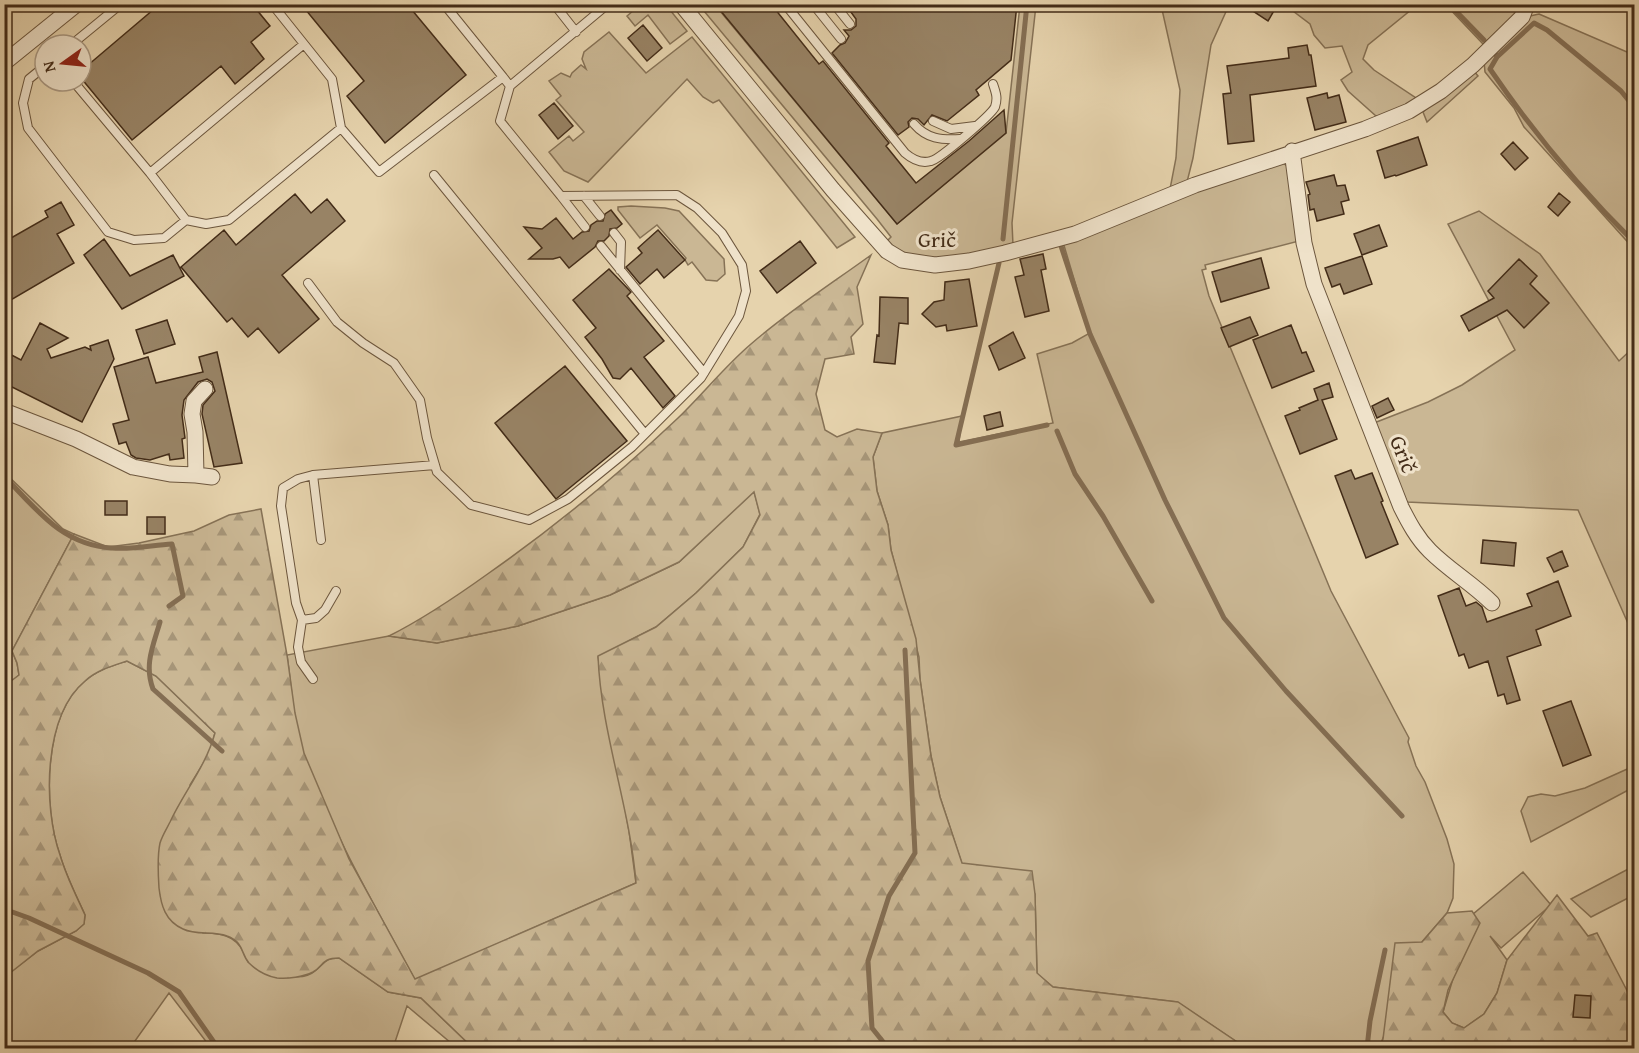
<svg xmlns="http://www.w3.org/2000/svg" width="1639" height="1053" font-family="'Gentium Book Plus',serif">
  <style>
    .green { fill: #cab794; stroke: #867256; stroke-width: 1.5 }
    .forest { fill: url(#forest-firs); stroke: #867256; stroke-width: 1.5 }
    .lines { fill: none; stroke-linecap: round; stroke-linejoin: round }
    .stream { stroke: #846e53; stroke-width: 5 }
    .building { fill: #988365; stroke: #432c18; stroke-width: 1.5 }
    .service-casing { stroke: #6c563d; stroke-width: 10 }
    .minor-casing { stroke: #6c563d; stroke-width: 17 }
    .service { stroke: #efe2ca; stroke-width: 8 }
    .minor { stroke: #efe2ca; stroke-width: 15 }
    .labels { text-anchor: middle; stroke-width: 6; stroke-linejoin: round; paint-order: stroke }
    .street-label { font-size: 22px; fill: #432c18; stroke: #efe2ca }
  </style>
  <defs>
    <pattern id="forest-firs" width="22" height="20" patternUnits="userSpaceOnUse" patternTransform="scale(1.5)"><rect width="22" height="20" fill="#cab794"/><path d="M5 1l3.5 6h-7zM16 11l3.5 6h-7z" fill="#a69578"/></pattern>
  </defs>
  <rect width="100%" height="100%" fill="#e6d3ad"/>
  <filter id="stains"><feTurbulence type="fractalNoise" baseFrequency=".00333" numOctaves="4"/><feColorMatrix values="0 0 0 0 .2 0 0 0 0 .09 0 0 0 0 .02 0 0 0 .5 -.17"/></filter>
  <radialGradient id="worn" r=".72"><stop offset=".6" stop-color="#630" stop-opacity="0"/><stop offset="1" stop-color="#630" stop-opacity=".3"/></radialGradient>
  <!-- green -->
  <path class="green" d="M640,5H666L687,31L670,44L648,15L635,26L627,16Z
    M699,5H715L897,224L1006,133L1020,5H1036L1012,223L1013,245C973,255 921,273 887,241L891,237L877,219Z
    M1161,5H1229L1211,45L1193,158L1187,182L1170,189L1176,158L1180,90Z
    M1285,5H1417L1368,45L1363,59L1374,70L1419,100L1386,116H1376L1348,91L1341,80L1352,72L1342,46L1325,48L1314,35L1310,24Z
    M1446,5H1520L1509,23L1483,44Z
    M1539,14L1634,55V249L1524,127L1514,108L1485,72L1484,61L1530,16Z
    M609,32L646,73L692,37L855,237L837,248L719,100L713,103L703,97L687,79L588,182L564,171L549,152L569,136L573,141L584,132L556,100L561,96L549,81L561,73L570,77L572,73L581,65L586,69L582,59L584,52Z
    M1473,70L1478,76L1427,122L1423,112Z
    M1283,163L1287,166L1299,241L1205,265L1206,269L1202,270L1209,296L1331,591L1409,738L1408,742L1416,766L1425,782L1447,839L1454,864L1453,898L1447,913L1422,942L1379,1048H1246L1177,1002L1053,987L1037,974L1035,894L962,864L940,797L931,756L920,679L919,657L891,550L888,525L877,491L873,457L882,433L962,416L959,442L1053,423L1037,354L1072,343L1090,333L1063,242L1189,193Z
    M631,206L665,208L679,211L724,259L725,274L717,281L706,280L692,262L688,265L685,260L686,258L657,225L640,238L618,210V207Z
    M1479,211L1540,254L1619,361L1634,347V637L1578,510L1407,502L1374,423L1428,402L1462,385L1515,350L1448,224Z
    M4,472L63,529L74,534L12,651L17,663L19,675L11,682L4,681Z
    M754,491L760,514L743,547L696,593L656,627L598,657L629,831L636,883L415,980C375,906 332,833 304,754C293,723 292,688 287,655L389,636L437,643L518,626L610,595L679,562Z
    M127,661L156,676L215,733L209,754L190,785L203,933C227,933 240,938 248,962C266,968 298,986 315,971C325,963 325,958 339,958L388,992L421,998L473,1048H457L407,1006L393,1048H211L169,993L130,1048H5L4,977L38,951L76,931L84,924L85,915C76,895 66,876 60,855C43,807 43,716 85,681C97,670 112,666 127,661Z
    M1634,766V787L1531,842L1521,811L1528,797L1541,794L1555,796L1585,788Z
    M1634,866V895L1591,917L1571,899Z
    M1523,872L1551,905L1501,948L1490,936L1507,960L1497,993L1484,1014L1464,1028L1452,1023L1443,1012L1472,915Z"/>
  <!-- forest -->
  <path class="forest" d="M871,255L857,287L863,324L851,337L854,354L825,359L816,394L825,430L837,437L857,429L882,433L873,457L877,491L888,525L891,550L916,639L920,679L931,756L940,797L962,863L1032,871L1035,894L1037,973L1053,987L1178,1002L1246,1048H473L421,998L388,992L339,958C321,958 324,966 313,972C303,977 288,979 277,978C267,976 256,970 249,963C240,953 245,943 227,936C213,930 197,936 183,929C165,921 161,905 159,888C158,873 157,857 160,843C162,836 167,828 170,822C184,792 206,766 215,733L156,676L127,661C112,666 97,670 85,681C43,716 43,807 60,855C66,876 76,895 85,915L84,924L76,931L38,951L5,977V681H11L19,675L17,663L12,651L74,534L108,547L139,543L194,531L229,515L261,509L287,655L295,713L304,753L349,859L415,979L636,883C630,807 601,733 598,656L656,627L696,593L743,547L760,515L754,492L679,562L610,595L518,626L437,643L389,636C425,618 457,596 489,573C556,526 619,474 678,418C703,394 725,366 751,344C789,311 831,284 871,255Z
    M1557,895L1588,936L1597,933L1634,1004V1048H1379L1383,1039L1395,943L1422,942L1447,913L1472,911L1480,923L1448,990L1443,1012L1452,1023L1464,1028L1484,1014L1497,993L1507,960Z"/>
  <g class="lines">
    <!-- stream -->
    <path class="stream" d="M1449,4L1484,40
      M1496,55L1497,57L1534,23L1547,30L1621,91L1634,107
      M1497,57L1490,69C1533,132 1580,189 1634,242
      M1003,239L1027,4
      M1061,246L1090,334L1165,500L1224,618L1286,691L1402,816
      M999,263L956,445L1047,425
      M1057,431L1075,474L1103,516L1152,601
      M4,476C37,510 62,545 112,548C132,550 153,545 172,544L183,596L169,606
      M160,622C153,646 144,665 153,689L222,751
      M4,909L29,918L148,973L179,992L218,1048
      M888,1048L872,1028L868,961L889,896L915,853L905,650
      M1367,1048L1370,1021L1385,950"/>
  </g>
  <!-- building -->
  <path class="building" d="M160,4H252L270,26L251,42L264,59L235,84L221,66L132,140L81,78V71Z
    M301,4H407L466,75L385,143L347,96L364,81Z
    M715,4H771L819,64L823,61L889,143L886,146L916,183L969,141L1004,110L1006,133L897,224Z
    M845,4H1017L1011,60L976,90L979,95L947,121L932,115L924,125L918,119L912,118L908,122L909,127L898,135L832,53L840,45L845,43L849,36L844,30H851L856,26V19Z
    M1242,4H1278L1268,21Z
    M643,25L662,48L647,61L628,38Z
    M1307,45L1309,55H1311L1316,86L1250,95L1254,141L1228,144L1223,94L1231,93L1227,66L1289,58L1288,48Z
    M1327,93L1328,98L1339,95L1346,122L1315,130L1307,98Z
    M554,103L573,126L558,139L539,115Z
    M1418,137L1427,165L1396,176L1395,175L1385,178L1377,151Z
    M1513,142L1528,158L1515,170L1501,154Z
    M1334,175L1337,186L1345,185L1349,200L1341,202L1344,214L1317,221L1314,209L1310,210L1308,195L1310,194L1306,182Z
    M1559,193L1570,202L1558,216L1548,207Z
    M295,194L311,213L327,199L345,221L282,275L319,319L279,353L258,328L248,337L232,318L227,322L181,267L224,230L236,245Z
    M61,202L74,225L57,234L74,263L4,304V242L48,217L45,211Z
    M611,210L622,224L617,228L610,229L609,236L604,241H598L595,247L569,268L560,257L553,259H529L542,248L524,227L542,229L556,218L573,239L582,232L589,231L591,225L597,221H603L605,214Z
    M1379,225L1387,246L1362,255L1354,234Z
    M658,230L685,260L664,278L657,269L640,284L626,267L642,253L638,248Z
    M104,239L130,276L173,255L184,276L122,309L84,255Z
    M800,241L816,263L777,293L760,271Z
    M1043,254L1046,269L1041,270L1049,311L1025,317L1015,277L1024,275L1020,259Z
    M1362,256L1372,284L1344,294L1340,284L1332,287L1325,268Z
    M1261,258L1269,288L1221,302L1212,272Z
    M1519,259L1537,276L1530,284L1549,303L1524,328L1507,310L1469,331L1461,316L1494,298L1488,291Z
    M609,269L631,292L627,296L664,341L644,357L675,396L663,408L631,368L620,379L613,378L602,359L585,337L596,328L573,300Z
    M969,279L977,326L947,331L946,325L936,327L922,314L934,302L944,300L945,282Z
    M880,297L908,298V324L899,323L895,364L874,362L877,335L879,336Z
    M1250,317L1258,335L1229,347L1221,328Z
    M167,320L175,344L144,354L136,330Z
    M40,323L68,338L47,349L51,358L85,347L91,350L90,346L108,340L114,359L82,422L4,383V351L21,360Z
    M1291,325L1302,353L1306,352L1314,371L1272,388L1253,340Z
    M1013,332L1025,358L999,370L989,346Z
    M217,352L242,463L214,467L202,414L203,405L215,391L212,382L207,379L198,382L184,400L182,415L185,438L182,439L184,458L170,460L169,454L150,460L136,458L131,455L126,442L119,444L113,424L129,420L114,367L148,357L156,383L203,372L199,357Z
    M565,366L627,441L556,499L495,423Z
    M1329,383L1333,397L1322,400L1337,439L1300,454L1285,416L1300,410L1299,408L1318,400L1314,389Z
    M1388,398L1394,410L1377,418L1372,406Z
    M1000,412L1003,426L987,430L984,416Z
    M1351,470L1355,479L1372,473L1383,501L1381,502L1398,544L1366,558L1335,476Z
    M105,501H127V515H105Z
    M147,517H165V534H147Z
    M1483,540L1516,543L1514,566L1481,563Z
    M1562,551L1568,566L1554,572L1547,558Z
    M1558,581L1571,616L1536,630L1541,645L1507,657L1520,700L1507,704L1504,694L1498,696L1488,661L1469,668L1464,654L1459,656L1438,596L1459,588L1466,606L1476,602L1482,607L1487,622L1532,606L1527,594Z
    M1571,701L1591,755L1563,766L1543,711Z
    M1575,995L1591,996L1590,1018L1573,1017Z"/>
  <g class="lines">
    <defs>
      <path id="service" d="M272,4L304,44
        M444,4L503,77
        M554,4L576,32
        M785,4L905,153C912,159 921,164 931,161C940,159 991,115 995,107C998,98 996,93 993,84
        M813,4L841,39
        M834,4L850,24
        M71,45L121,4
        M45,66L29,79L23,103L28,128L108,232L134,240L164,238L186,220
        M73,81L150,173
        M933,121L951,129L975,126
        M914,124C927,139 941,140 960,139
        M341,128L332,79L304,44L150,173L186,220L206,224L229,220L341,128L379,172L503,77L510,86
        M434,175L645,434
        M561,196L585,227
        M584,196L600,216
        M614,233L621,242L620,270
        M601,246L704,373
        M308,283L337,322L363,343L394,363L420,400L427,438L437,472L471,505L529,520L568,499L632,447L701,378L739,316L746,291L742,265L722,233L697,208L677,195L561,196L500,121L510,86L608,4
        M313,475L298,479L283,488L281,506L296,603L302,620L298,647L301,662L313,679
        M321,540L313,475L435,465
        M302,620L316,618L325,610L336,591"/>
      <path id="minor" d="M681,4L833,190L887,251L902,260L935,265L969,261L1005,253L1075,234L1195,185L1365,129L1409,111L1441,91L1473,65L1522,17L1527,4
        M4,63L77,4
        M1292,151L1304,243L1314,284L1401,507C1409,523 1417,538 1430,551C1449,570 1473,584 1492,603
        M4,411L76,439L133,467L170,474L196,475L195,432L192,414L194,401L205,389
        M196,475L212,477"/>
    </defs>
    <!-- service casing -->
    <use href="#service" class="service-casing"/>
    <!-- minor casing -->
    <use href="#minor" class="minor-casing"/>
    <!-- service -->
    <use href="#service" class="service"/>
    <!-- minor -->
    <use href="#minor" class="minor"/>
  </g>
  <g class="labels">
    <!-- street labels -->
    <g class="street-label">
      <text x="937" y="247">Grič</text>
      <text transform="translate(1404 454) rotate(68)" y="8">Grič</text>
    </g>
  </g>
  <!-- margin -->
  <rect width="1639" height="1053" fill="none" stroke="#e6d3ad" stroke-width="24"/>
  <rect x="6" y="6" width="1627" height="1041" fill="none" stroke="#432c18" stroke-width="3"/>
  <rect x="12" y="12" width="1615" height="1029" fill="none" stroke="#432c18" stroke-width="1.5"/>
  <!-- north arrow -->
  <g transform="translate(63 63) rotate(255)"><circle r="28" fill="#efe2ca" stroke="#aa9983" stroke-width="1.5"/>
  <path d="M0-4.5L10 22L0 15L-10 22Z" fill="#8f2418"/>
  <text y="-9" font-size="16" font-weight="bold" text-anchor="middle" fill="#432c18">N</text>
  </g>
  <rect width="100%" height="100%" filter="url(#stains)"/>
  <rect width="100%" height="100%" fill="url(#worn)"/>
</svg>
